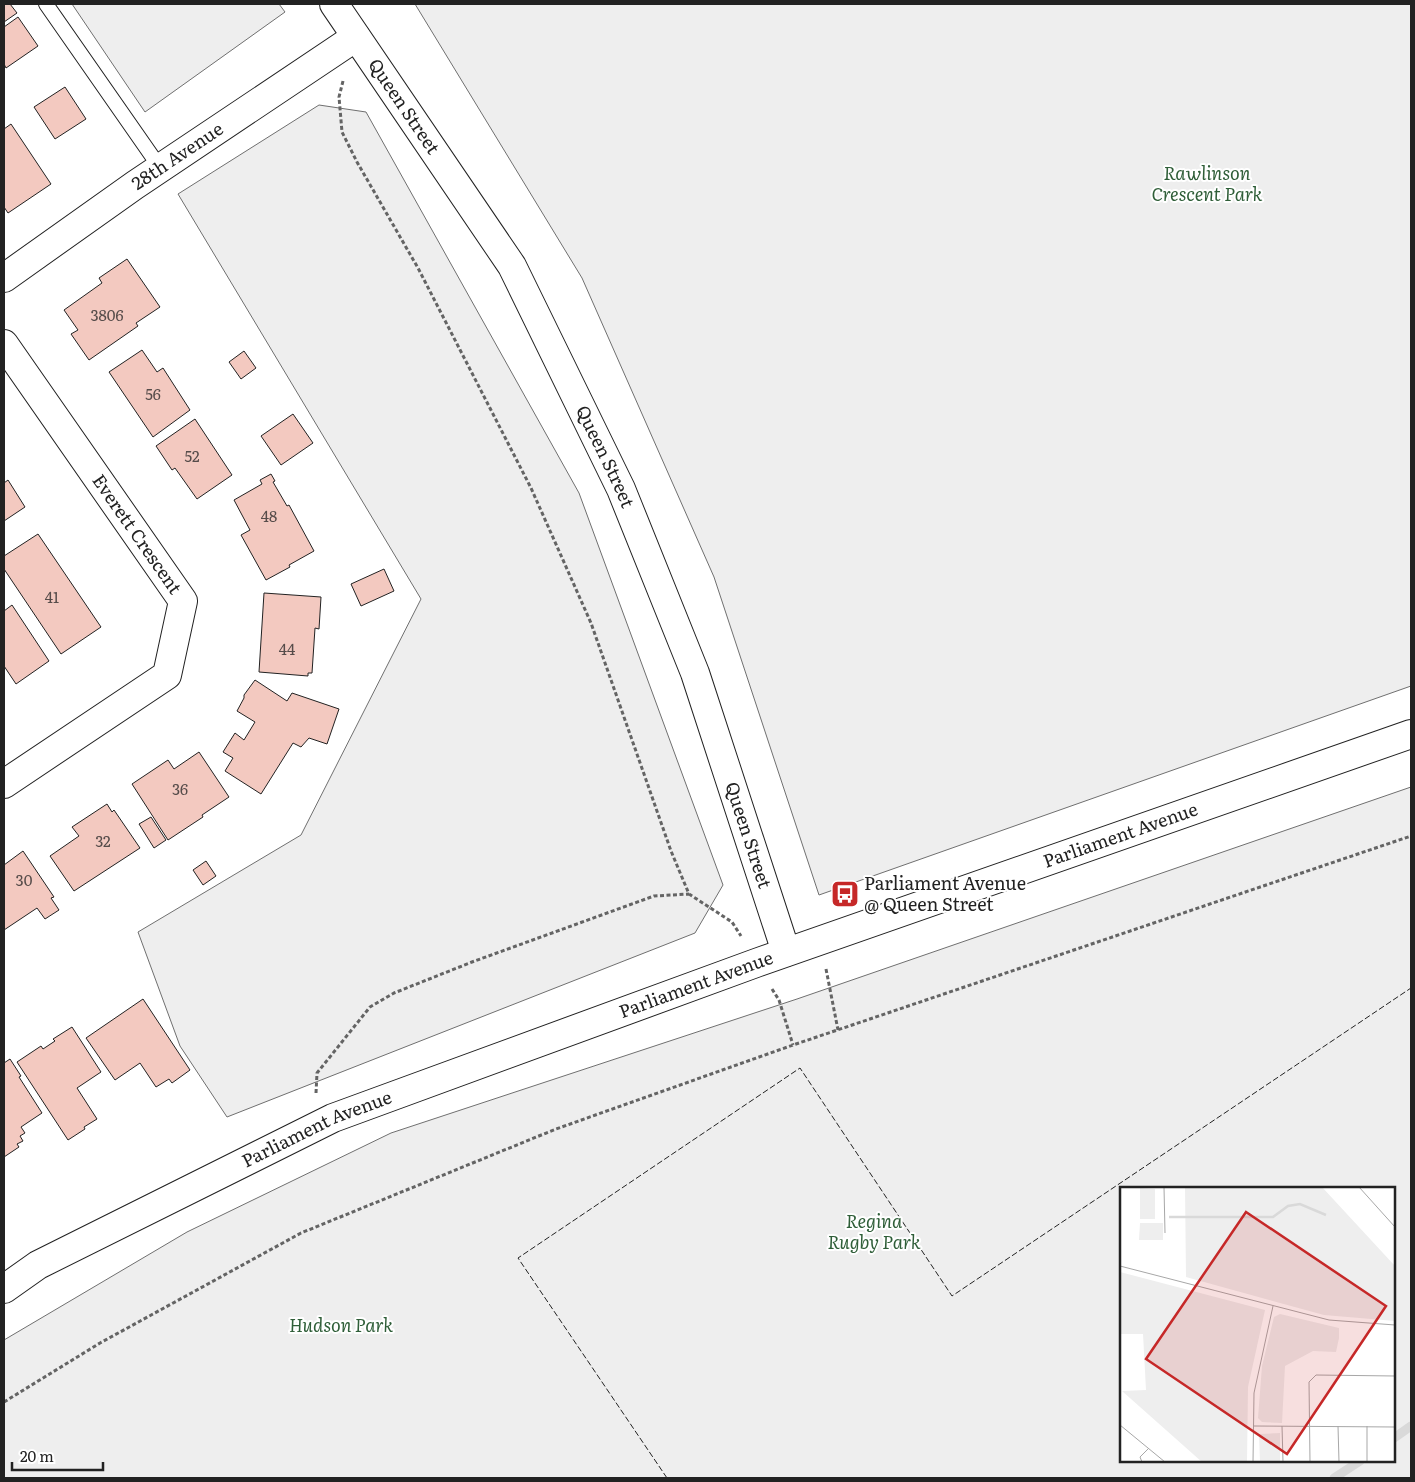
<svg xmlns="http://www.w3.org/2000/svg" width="1415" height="1482" font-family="Literata,serif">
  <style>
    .green { fill: #eee; stroke: #6f6f6f; fill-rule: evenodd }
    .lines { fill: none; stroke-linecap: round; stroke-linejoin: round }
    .stream { stroke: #d9d9d9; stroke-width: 9 }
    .building { fill: #f3c9c0; stroke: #222 }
    .service-casing { stroke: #222; stroke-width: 16 }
    .minor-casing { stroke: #222; stroke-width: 30 }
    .tertiary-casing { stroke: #222; stroke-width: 30 }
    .secondary-casing { stroke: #222; stroke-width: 30 }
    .path { stroke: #646464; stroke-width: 3; stroke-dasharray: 4 2.5; stroke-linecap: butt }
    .service { stroke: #fff; stroke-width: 14 }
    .minor { stroke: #fff; stroke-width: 28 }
    .tertiary { stroke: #fff; stroke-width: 28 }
    .secondary { stroke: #fff; stroke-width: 28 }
    .fence { stroke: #222; stroke-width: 1; stroke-dasharray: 6 2.5; stroke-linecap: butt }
    .labels { text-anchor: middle; stroke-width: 4; stroke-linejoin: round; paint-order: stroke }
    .number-label { font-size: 15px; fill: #564c4a }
    .street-label { font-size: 18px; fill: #222; stroke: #fff }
    .park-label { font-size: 18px; font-style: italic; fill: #2f5e38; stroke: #fff }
    .poi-label { font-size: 18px; fill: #222; stroke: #fff; text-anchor: start }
    .inset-river { fill: none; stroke: #d9d9d9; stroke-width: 2.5 }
    .inset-road { fill: none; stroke: #a7a7a7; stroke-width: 1 }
    .view { fill: #c62828; fill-opacity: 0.15; stroke: #c62828; stroke-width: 2.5 }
    .inset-edge { fill: none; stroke: #222; stroke-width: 2.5 }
  </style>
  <rect width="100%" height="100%" fill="#fff"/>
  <!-- green -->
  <path class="green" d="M72,4H279L285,12L145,112Z
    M415,4H1411V686L819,895L714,577L582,278Z
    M319,105L366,112L579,493L723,885L695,933L227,1117L180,1046L138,932L301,835L421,599L178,194Z
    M1411,787V1478H4V1340L187,1232L391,1133L797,999ZM1121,1188H1394V1461H1121Z"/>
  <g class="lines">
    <!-- stream -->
    <path class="stream" d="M1394,1438L1411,1426
      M1334,1478L1360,1461"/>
  </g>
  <!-- building -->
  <path class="building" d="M4,4H10L17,13L4,22Z
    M18,17L38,46L6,68L4,64V27Z
    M65,87L86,119L55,139L34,107Z
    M11,124L51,184L8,213L4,207V129Z
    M127,259L160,307L136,323L138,326L89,360L71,334L78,330L64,310L102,283L99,278Z
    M142,350L157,372L163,368L190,410L153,437L109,372Z
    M244,351L256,368L241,379L229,362Z
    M293,414L313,443L281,465L261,436Z
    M195,419L232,475L197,499L175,468L172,470L156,446Z
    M271,474L275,481L273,482L287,506L289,505L314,551L289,565L290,567L266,580L241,535L250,530L234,500L262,484L260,480Z
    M8,480L25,507L4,521V483Z
    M38,534L101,627L61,654L4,569V556Z
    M384,569L394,591L361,606L351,584Z
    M264,593L321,597L319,629L315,628L312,673H308V676L259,672Z
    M12,605L49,661L16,684L4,666V611Z
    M255,680L287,701L292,693L339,709L327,744L309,738L301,747L293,743L261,794L225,771L233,758L223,752L235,733L244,740L255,722L237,711L244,698V695Z
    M199,752L229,797L202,815L203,817L168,840L132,784L168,760L174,769Z
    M107,804L112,812L114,810L140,848L74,891L50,856L79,836L72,827Z
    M151,817L166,840L154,848L139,824Z
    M23,851L54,897L51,898L59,910L45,919L37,908L4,930V865Z
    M206,861L216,876L203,885L193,870Z
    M143,999L190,1070L172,1083L169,1079L156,1087L140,1063L115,1080L86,1038Z
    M72,1027L101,1072L77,1088L97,1119L84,1127L85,1129L68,1140L17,1062L41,1046L43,1049L55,1041L53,1039Z
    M10,1059L21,1076L19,1077L42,1113L21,1127L25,1133L20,1136L23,1141L17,1144L19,1147L4,1157V1063Z"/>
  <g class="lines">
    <defs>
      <path id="service" d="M46,4L161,169"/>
      <g id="minor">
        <path id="s1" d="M4,278L135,185L356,37"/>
        <path id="s2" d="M4,344L183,601L167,675L4,784"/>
      </g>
      <g id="tertiary">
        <path id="s3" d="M334,4L512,266L621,489L695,673L786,952"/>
      </g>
      <g id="secondary">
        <path id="s4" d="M4,1289L38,1265L333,1118L756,963L1411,734"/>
      </g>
    </defs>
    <!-- service casing -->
    <use href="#service" class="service-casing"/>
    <!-- minor casing -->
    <use href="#minor" class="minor-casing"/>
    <!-- tertiary casing -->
    <use href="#tertiary" class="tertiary-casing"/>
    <!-- secondary casing -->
    <use href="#secondary" class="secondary-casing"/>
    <!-- path -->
    <path class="path" d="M343,81L339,97L342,132L357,162L418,268L531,488L591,623L671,851L689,894L732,922L741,936
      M826,969L838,1030
      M772,989L779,1000L793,1045
      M316,1093L317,1073L370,1007L394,993L472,962L654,896L689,894
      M4,1402L100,1343L301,1233L556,1129L793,1045L1411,836"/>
    <!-- service -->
    <use href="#service" class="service"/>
    <!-- minor -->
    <use href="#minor" class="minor"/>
    <!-- tertiary -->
    <use href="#tertiary" class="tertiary"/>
    <!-- secondary -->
    <use href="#secondary" class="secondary"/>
    <!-- fence -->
    <path class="fence" d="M667,1478L518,1258L800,1068L952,1296L1411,988"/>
  </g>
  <!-- icons -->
  <defs>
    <symbol id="bus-square" viewBox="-11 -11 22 22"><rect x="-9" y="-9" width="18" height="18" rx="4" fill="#c62828" stroke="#fff"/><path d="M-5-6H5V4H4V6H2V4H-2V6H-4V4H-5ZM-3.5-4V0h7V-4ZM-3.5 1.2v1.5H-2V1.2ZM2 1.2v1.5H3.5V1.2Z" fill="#fff"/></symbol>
  </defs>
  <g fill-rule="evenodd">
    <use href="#bus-square" x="829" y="878" width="32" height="32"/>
  </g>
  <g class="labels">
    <!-- number labels -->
    <g class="number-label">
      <text x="107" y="321">3806</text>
      <text x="153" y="400">56</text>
      <text x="192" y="462">52</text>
      <text x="269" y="522">48</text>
      <text x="52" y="603">41</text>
      <text x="287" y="655">44</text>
      <text x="180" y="795">36</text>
      <text x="103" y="847">32</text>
      <text x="24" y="886">30</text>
    </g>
    <!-- street labels -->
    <g class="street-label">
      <text dy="6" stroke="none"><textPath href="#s3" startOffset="124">Queen Street</textPath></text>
      <text dy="6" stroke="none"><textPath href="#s1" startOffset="212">28th Avenue</textPath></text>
      <text dy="6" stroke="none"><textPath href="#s3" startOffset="529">Queen Street</textPath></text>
      <text dy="6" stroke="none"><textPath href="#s2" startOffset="232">Everett Crescent</textPath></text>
      <text dy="6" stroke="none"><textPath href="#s3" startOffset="934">Queen Street</textPath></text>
      <text dy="6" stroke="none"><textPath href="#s4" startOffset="1208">Parliament Avenue</textPath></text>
      <text dy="6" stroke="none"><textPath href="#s4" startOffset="758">Parliament Avenue</textPath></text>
      <text dy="6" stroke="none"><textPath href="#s4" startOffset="352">Parliament Avenue</textPath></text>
    </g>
    <!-- park labels -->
    <g class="park-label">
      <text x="1207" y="180">Rawlinson<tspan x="1207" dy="21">Crescent Park</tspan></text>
      <text x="874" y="1228">Regina<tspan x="874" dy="21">Rugby Park</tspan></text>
      <text x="341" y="1332">Hudson Park</text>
    </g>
    <!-- poi labels -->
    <g class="poi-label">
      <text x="864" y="890">Parliament Avenue<tspan x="864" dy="21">@ Queen Street</tspan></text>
    </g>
  </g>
  <!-- overview -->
  <g transform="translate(1120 1187)">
    <rect width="275" height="275" fill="#fff"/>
    <path d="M65,0H202L275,79V134L204,128L66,90ZM20,1L35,2V32H20ZM20,36H43V53H19ZM0,85L145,123L128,200L127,275H82L2,204L26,203L23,147H0ZM160,127L219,141V151L216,165L193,164L165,179L162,236L142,235L138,231L142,179L154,130ZM160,246V275H140L139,247Z" fill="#eee"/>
    <path class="inset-river" d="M49,30H153L168,19L180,17L206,28"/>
    <path class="inset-road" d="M44,0L45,46M239,0L275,40M0,79L209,133L275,138M0,238L45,275M134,239L275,240M162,239L163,275M218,239L219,275M22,275L20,270L29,261M133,275L134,206L153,119M190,275L189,195L196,188L275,189M247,275V239"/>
    <path class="view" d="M126,25L266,119L167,267L26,172Z"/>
    <rect width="275" height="275" class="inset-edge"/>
  </g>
  <!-- border -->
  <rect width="1415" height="1482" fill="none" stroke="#222222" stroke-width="10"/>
  <!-- scale -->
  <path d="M12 1462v8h91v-8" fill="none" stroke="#222222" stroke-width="2.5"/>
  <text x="20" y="1462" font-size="15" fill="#222222" stroke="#ffffff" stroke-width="4" paint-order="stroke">20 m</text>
</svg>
